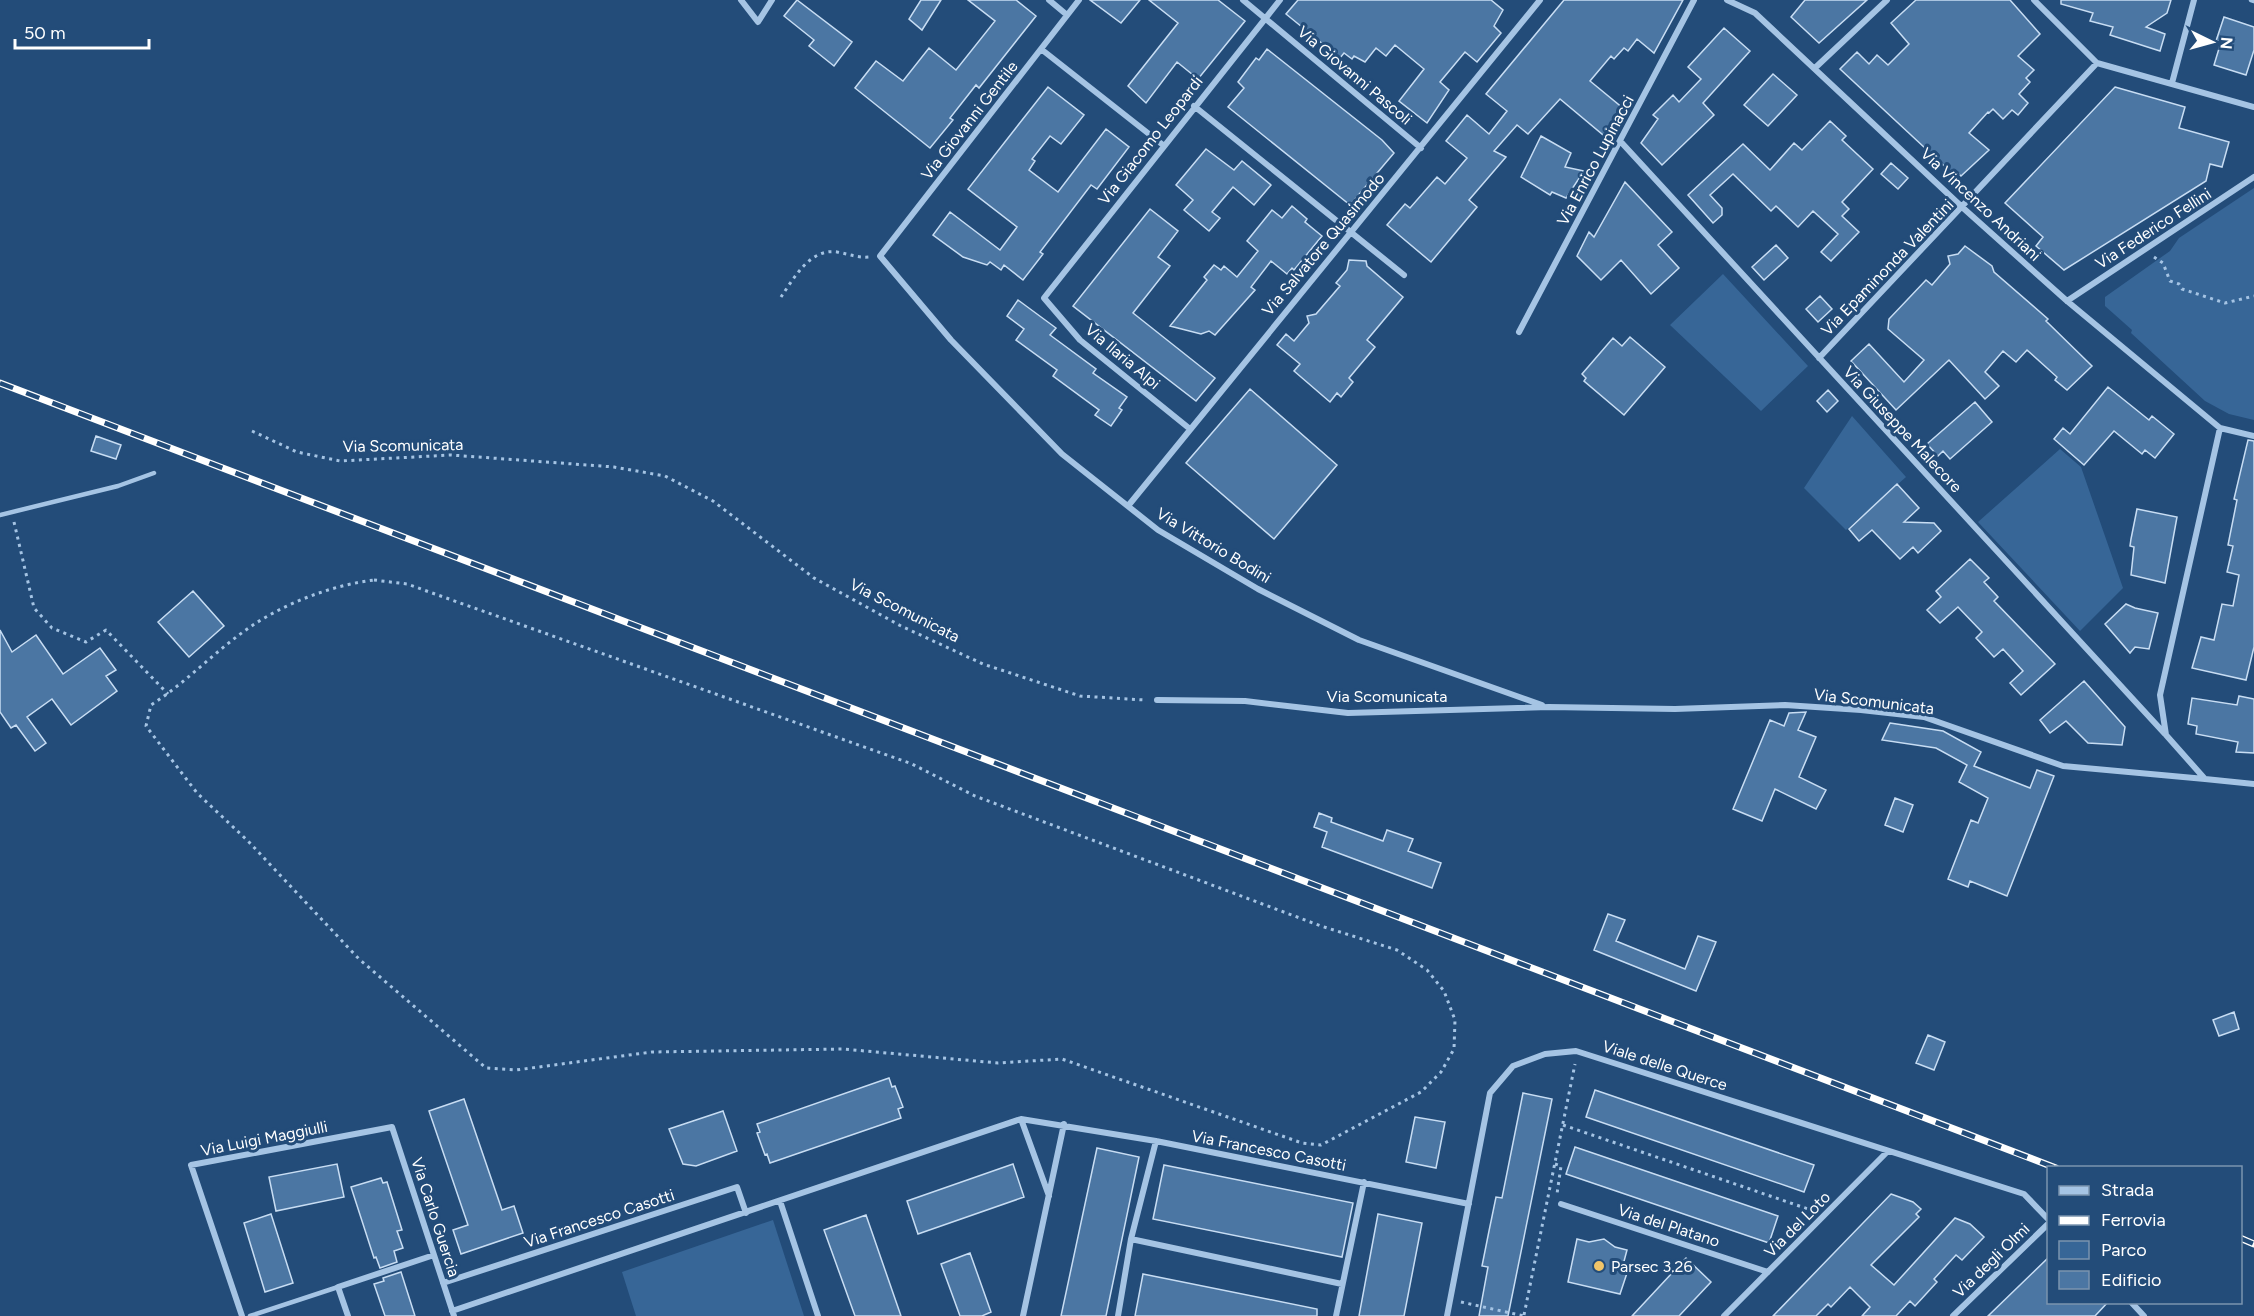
<svg xmlns="http://www.w3.org/2000/svg" width="2254" height="1316" font-family="Figtree,sans-serif">
  <style>
    .green { fill: #376697 }
    .building { fill: #4b76a3; stroke: #c8ddf3; stroke-width: 1.5 }
    .lines { fill: none; stroke-linecap: round; stroke-linejoin: round }
    .path { stroke: #a5c4e4; stroke-width: 3; stroke-dasharray: 3 4.5; stroke-linecap: butt }
    .lane { stroke: #a5c4e4; stroke-width: 4.5 }
    .street { stroke: #a5c4e4; stroke-width: 6 }
    .rail-casing { stroke: #fff; stroke-width: 7 }
    .rail { stroke: #234c79; stroke-width: 4.5; stroke-dasharray: 14; stroke-linecap: butt }
    .poi-dot { fill: #efc469; stroke: #234c79; stroke-width: 2 }
    .labels { text-anchor: middle; stroke-width: 6; stroke-linejoin: round; paint-order: stroke }
    .street-label { font-size: 16px; fill: #fff; stroke: #234c79 }
    .poi-label { font-size: 16px; fill: #fff; stroke: #234c79; text-anchor: start }
  </style>
  <rect width="100%" height="100%" fill="#234c79"/>
  <!-- green -->
  <path class="green" d="M2254,188V420L2229,414L2205,401L2131,333L2132,330L2105,306V297L2170,251L2179,238Z
    M1723,274L1808,366L1761,411L1670,325Z
    M1852,416L1906,477L1846,530L1804,488Z
    M2060,449L2081,467L2123,588L2080,631L1978,522Z
    M773,1220L804,1316H636L622,1272Z"/>
  <!-- building -->
  <path class="building" d="M797,0L852,42L834,66L809,46L814,40L784,16Z
    M921,0H941L922,30L909,19Z
    M968,0H1016L1036,16L979,88L976,85L950,118L953,120L930,148L855,88L876,61L903,81L929,48L956,70L995,21Z
    M1090,0H1140L1121,23Z
    M1149,0H1218L1245,21L1198,79L1177,62L1146,103L1128,86L1178,23Z
    M1298,0H1491L1503,10L1494,26L1501,33L1477,62L1465,52L1440,82L1449,90L1427,123L1399,101L1424,69L1395,45L1386,56L1376,48L1365,62L1354,56L1352,59L1344,53L1340,58L1286,14Z
    M1564,0H1683L1654,53L1637,39L1628,51L1624,48L1614,59L1611,56L1590,81L1624,109L1608,139L1560,99L1528,134L1517,125L1494,151L1506,157L1469,200L1477,207L1431,262L1387,225L1405,204L1410,208L1437,177L1445,184L1467,158L1446,141L1467,115L1489,134L1507,111L1486,94Z
    M1805,0H1867L1819,43L1791,17Z
    M1916,0H2010L2040,34L2018,56L2034,70L2026,78L2030,82L2019,94L2028,103L2018,115L2012,110L2003,119L1993,109L1989,113L1988,112L1969,133L1989,150L1961,176L1957,172L1954,175L1840,69L1857,52L1869,64L1877,55L1888,65L1909,44L1891,23Z
    M2061,0H2171L2167,13L2146,27L2165,34L2160,51L2110,35L2113,27L2090,21L2093,13L2061,4Z
    M2224,17L2254,27V50L2246,75L2214,65L2221,42L2216,41Z
    M1724,28L1750,51L1703,103L1714,115L1662,165L1641,143L1658,119L1653,115L1673,95L1679,102L1701,79L1688,67Z
    M1267,49L1382,140L1394,153L1350,205L1228,107L1244,88L1238,82L1256,58L1259,60Z
    M1773,74L1797,95L1768,126L1744,105Z
    M1048,87L1084,115L1061,144L1050,136L1032,159L1035,161L1029,170L1058,192L1106,129L1129,147L1097,189L1091,185L1040,252L1043,254L1023,280L1004,265L1001,270L990,262L987,265L963,257L933,235L950,212L1000,250L1017,227L968,189Z
    M2115,87L2185,107L2179,128L2229,142L2222,167L2210,164L2206,181L2064,270L2036,246L2043,237L2005,203Z
    M1830,121L1846,136L1842,140L1873,169L1842,202L1849,209L1842,216L1859,232L1831,261L1821,252L1838,234L1813,211L1798,227L1776,206L1771,211L1733,174L1710,195L1722,208V215L1713,223L1688,195L1743,144L1770,170L1794,143L1802,150Z
    M1541,136L1571,153L1565,167L1584,171L1566,198L1552,192L1550,195L1521,177Z
    M1206,149L1234,170L1242,161L1271,185L1254,205L1233,187L1212,212L1220,218L1209,231L1184,210L1193,200L1176,185Z
    M1891,163L1908,178L1898,189L1881,174Z
    M1625,182L1672,232L1658,245L1679,268L1651,294L1621,260L1601,280L1577,256L1589,232L1594,237Z
    M1292,206L1307,219L1305,222L1322,236L1294,270L1292,268L1287,274L1271,261L1251,287L1255,290L1215,335L1209,331L1201,334L1170,326L1207,280L1204,277L1214,265L1221,270L1224,266L1237,277L1258,251L1247,241L1272,210L1282,218Z
    M1150,209L1178,231L1158,257L1170,266L1133,313L1215,378L1196,401L1073,306Z
    M1776,245L1788,258L1764,280L1752,267Z
    M1965,246L1992,266L1994,272L2048,319L2046,321L2092,366L2067,390L2055,380L2057,377L2027,350L2016,362L2003,351L1985,372L1999,386L1985,399L1949,360L1896,410L1851,361L1869,344L1904,382L1924,360L1888,329L1889,319L1926,280L1932,285L1950,264L1948,256L1958,254Z
    M1349,260L1366,261L1367,266L1403,297L1367,340L1375,347L1349,378L1353,382L1341,397L1337,393L1330,402L1294,371L1300,364L1277,345L1286,334L1294,341L1309,323L1307,316L1316,314L1340,286L1336,283L1347,270Z
    M1820,296L1832,309L1818,322L1806,309Z
    M1018,300L1056,328L1050,335L1096,369L1093,373L1127,397L1119,408L1122,410L1111,426L1095,415L1099,410L1053,376L1057,370L1016,340L1024,329L1007,316Z
    M1630,337L1665,367L1624,415L1584,381L1586,378L1582,374L1613,338L1622,346Z
    M2108,387L2149,420L2152,416L2174,434L2155,458L2145,450L2142,454L2114,431L2084,465L2054,439L2063,428L2070,434Z
    M1250,389L1337,465L1274,539L1186,463Z
    M1828,390L1838,401L1827,412L1817,401Z
    M1975,402L1992,422L1950,459L1943,451L1938,456L1927,444Z
    M96,436L121,445L116,459L91,451Z
    M2248,440L2254,441V647L2246,680L2192,668L2201,637L2214,640L2222,604L2233,606L2239,575L2227,572L2233,546L2228,545L2237,500L2234,499Z
    M1897,484L1919,508L1904,522L1934,523L1941,531L1918,553L1913,547L1900,559L1872,530L1859,541L1849,529Z
    M2137,509L2177,517L2165,583L2131,575L2134,547L2130,546L2131,539Z
    M1970,559L1989,578L1984,582L1998,597L1994,601L2055,664L2021,695L2010,683L2023,671L2003,649L1994,657L1976,638L1982,632L1958,607L1940,623L1927,610L1941,597L1936,591Z
    M193,591L224,626L189,657L158,622Z
    M2126,604L2135,608L2158,613L2149,649L2135,647L2130,653L2105,624Z
    M0,630L12,652L36,635L63,674L100,648L116,670L106,676L117,691L71,725L52,699L27,717L46,743L35,751L16,725L11,728L0,712Z
    M2084,681L2125,727L2122,745L2088,743L2066,721L2050,733L2040,720Z
    M2239,696L2254,699V753L2236,752L2238,742L2196,734L2197,726L2188,724L2192,698L2237,705Z
    M1806,712L1798,730L1816,737L1799,777L1826,790L1816,809L1775,789L1762,821L1733,809L1770,720L1784,726L1789,713Z
    M1890,723L1943,731L1981,752L1974,766L2030,788L2037,770L2054,776L2007,896L1970,881L1968,887L1948,879L1971,820L1978,823L1988,798L1959,782L1967,765L1936,748L1882,740Z
    M1895,798L1913,805L1903,832L1885,825Z
    M1319,813L1332,818L1331,822L1383,841L1387,830L1413,839L1408,851L1441,863L1432,888L1322,847L1327,832L1314,827Z
    M1608,914L1625,920L1616,941L1685,969L1698,936L1716,942L1696,991L1594,950Z
    M2234,1012L2239,1029L2219,1036L2213,1020Z
    M1928,1035L1945,1042L1934,1070L1916,1063Z
    M889,1078L892,1087L895,1086L903,1107L898,1109L901,1118L770,1163L767,1154L765,1155L757,1133L760,1132L757,1124Z
    M1595,1090L1814,1165L1804,1192L1586,1117Z
    M1523,1093L1552,1099L1508,1316H1479L1488,1267L1482,1266L1489,1231L1496,1197L1502,1198Z
    M464,1099L502,1210L514,1206L523,1233L461,1254L453,1230L468,1225L429,1111Z
    M723,1111L737,1151L696,1166L683,1164L669,1129Z
    M1415,1117L1445,1122L1436,1168L1406,1162Z
    M1575,1147L1778,1216L1769,1243L1566,1174Z
    M1097,1148L1139,1157L1106,1316H1061Z
    M337,1164L344,1197L276,1211L269,1177Z
    M1013,1164L1024,1197L918,1234L907,1201Z
    M1164,1165L1353,1203L1342,1257L1153,1219Z
    M381,1178L383,1183L387,1182L402,1230L397,1231L403,1248L394,1251L397,1262L380,1268L376,1257L374,1258L351,1187Z
    M1891,1194L1913,1202L1921,1209L1916,1214L1919,1217L1871,1265L1894,1285L1955,1218L1970,1224L1984,1237L1962,1260L1956,1255L1934,1279L1937,1282L1915,1306L1910,1301L1896,1316H1862L1870,1307L1850,1287L1831,1307L1828,1304L1816,1316H1773Z
    M271,1214L293,1283L265,1292L244,1223Z
    M1378,1214L1422,1223L1404,1316H1359Z
    M866,1215L901,1316H855L824,1230Z
    M1577,1239L1589,1242L1604,1239L1615,1247L1627,1250L1623,1265L1629,1267L1620,1294L1568,1282Z
    M970,1253L991,1312L982,1316H960L941,1264Z
    M2049,1257V1302H2108L2095,1316H1988Z
    M1686,1258L1711,1282L1679,1316H1632Z
    M401,1272L415,1316H385L374,1284L384,1281L383,1278Z
    M1143,1274L1317,1309V1316H1135Z"/>
  <g class="lines">
    <!-- path -->
    <path class="path" d="M2154,257L2163,263L2170,281L2179,284L2182,289L2225,303L2254,296
      M781,297C794,278 810,248 837,252C849,254 857,258 869,257
      M252,431L297,452L340,461L451,455L614,467L665,476L713,501L814,578L901,626L983,664L1080,696L1145,700
      M14,522L34,608L52,628L86,642L106,630L168,694
      M374,580L407,584L912,764L975,796L1321,926L1397,950L1427,970L1444,991L1455,1020L1454,1049L1441,1072L1421,1092L1321,1145L1302,1143L1062,1059L998,1063L843,1049L652,1052L516,1070L486,1068L359,959L248,841L197,793L146,726L151,705C187,682 217,649 253,625C288,602 333,585 374,580Z
      M1563,1125L1811,1210
      M1555,1164L1561,1166L1557,1194
      M1461,1302L1524,1316
      M1524,1315L1575,1064"/>
    <!-- lane -->
    <path class="lane" d="M2251,0L2254,1
      M0,515L118,486L154,473
      M250,1316L338,1287"/>
    <!-- street -->
    <path class="street" d="M741,0L758,22L772,0
      M1049,0L1067,15
      M1079,0L880,256L951,340L1062,454L1158,530L1258,589L1359,640L1542,705
      M1243,0L1421,148
      M1727,0L1755,13L1962,207L2067,301L2220,428L2254,436
      M2034,0L2097,63L2254,107
      M1041,49L1163,145
      M1816,67L1887,0
      M2172,83L2194,0
      M1194,106L1404,275
      M1621,142L2165,734
      M2067,301L2254,177
      M1519,332L1694,0
      M1819,358L2097,63
      M1190,429L1080,340L1044,298L1280,0
      M1128,506L1540,0
      M1157,700L1245,701L1348,713L1549,707L1675,709L1785,705L1861,710L1924,717L2063,766L2205,779L2166,735L2160,695L2220,428
      M2205,779L2254,784
      M1021,1119L1049,1196
      M780,1201L818,1316
      M1561,1204L1768,1272
      M1131,1239L1342,1284
      M443,1283L737,1187L746,1213
      M2131,1302L2144,1316
      M452,1311L1021,1119L1156,1141L1469,1204
      M242,1316L191,1165L392,1127L454,1316
      M348,1316L338,1287L434,1255
      M1023,1316L1064,1124
      M1118,1316L1131,1239L1156,1141
      M1336,1316L1364,1182
      M1447,1316L1490,1093L1513,1066L1545,1054L1576,1051L2024,1194L2048,1219
      M1724,1316L1888,1151
      M1953,1316L2048,1224"/>
    <defs>
      <path id="rail" d="M0,383L2056,1168
        M2240,1238L2254,1244"/>
    </defs>
    <!-- rail casing -->
    <use href="#rail" class="rail-casing"/>
    <!-- rail -->
    <use href="#rail" class="rail"/>
  </g>
  <!-- markers -->
  <circle class="poi-dot" cx="1599" cy="1266" r="6"/>
  <g class="labels">
    <!-- street labels -->
    <g class="street-label">
      <text transform="translate(1355 75) rotate(40)" y="6">Via Giovanni Pascoli</text>
      <text transform="translate(969 120) rotate(-52)" y="6">Via Giovanni Gentile</text>
      <text transform="translate(1150 140) rotate(-52)" y="6">Via Giacomo Leopardi</text>
      <text transform="translate(1595 160) rotate(-62)" y="6">Via Enrico Lupinacci</text>
      <text transform="translate(1981 204) rotate(43)" y="6">Via Vincenzo Andriani</text>
      <text transform="translate(2153 228) rotate(-33)" y="6">Via Federico Fellini</text>
      <text transform="translate(1323 244) rotate(-50)" y="6">Via Salvatore Quasimodo</text>
      <text transform="translate(1887 267) rotate(-46)" y="6">Via Epaminonda Valentini</text>
      <text transform="translate(1123 356) rotate(40)" y="6">Via Ilaria Alpi</text>
      <text transform="translate(1903 429) rotate(47)" y="6">Via Giuseppe Malecore</text>
      <text transform="translate(403 445) rotate(-1)" y="6">Via Scomunicata</text>
      <text transform="translate(1214 545) rotate(31)" y="6">Via Vittorio Bodini</text>
      <text transform="translate(905 610) rotate(27)" y="6">Via Scomunicata</text>
      <text x="1387" y="702">Via Scomunicata</text>
      <text transform="translate(1874 701) rotate(7)" y="6">Via Scomunicata</text>
      <text transform="translate(1665 1065) rotate(18)" y="6">Viale delle Querce</text>
      <text transform="translate(264 1138) rotate(-11)" y="6">Via Luigi Maggiulli</text>
      <text transform="translate(1269 1150) rotate(11)" y="6">Via Francesco Casotti</text>
      <text transform="translate(436 1217) rotate(72)" y="6">Via Carlo Guercia</text>
      <text transform="translate(599 1218) rotate(-18)" y="6">Via Francesco Casotti</text>
      <text transform="translate(1797 1224) rotate(-45)" y="6">Via del Loto</text>
      <text transform="translate(1669 1225) rotate(18)" y="6">Via del Platano</text>
      <text transform="translate(1991 1260) rotate(-44)" y="6">Via degli Olmi</text>
    </g>
    <!-- poi labels -->
    <g class="poi-label">
      <text x="1611" y="1272">Parsec 3.26</text>
    </g>
  </g>
  <!-- legend -->
  <rect x="2047" y="1166" width="195" height="138" fill="#234c79" stroke="#7b94af" stroke-width="1.5"/>
  <rect x="2059" y="1186" width="30" height="9" fill="#a5c4e4" stroke="#7b94af" stroke-width="1.5"/>
  <text x="2101" y="1196" font-size="18" fill="#ffffff">Strada</text>
  <rect x="2059" y="1216" width="30" height="9" fill="#ffffff" stroke="#7b94af" stroke-width="1.5"/>
  <text x="2101" y="1226" font-size="18" fill="#ffffff">Ferrovia</text>
  <rect x="2059" y="1241" width="30" height="18" fill="#376697" stroke="#7b94af" stroke-width="1.5"/>
  <text x="2101" y="1256" font-size="18" fill="#ffffff">Parco</text>
  <rect x="2059" y="1271" width="30" height="18" fill="#4b76a3" stroke="#7b94af" stroke-width="1.5"/>
  <text x="2101" y="1286" font-size="18" fill="#ffffff">Edificio</text>
  <!-- north arrow -->
  <g transform="translate(2212 42) rotate(95)" stroke="#234c79" stroke-width="4.5" paint-order="stroke">
  <path d="M0-4.5L10 22L0 15L-10 22Z" fill="#ffffff"/>
  <text y="-9" font-size="16" font-weight="bold" text-anchor="middle" fill="#ffffff">N</text>
  </g>
  <!-- scale -->
  <path d="M15 39v9h134v-9" fill="none" stroke="#ffffff" stroke-width="3"/>
  <text x="24" y="39" font-size="18" fill="#ffffff" stroke="#234c79" stroke-width="4.5" paint-order="stroke">50 m</text>
</svg>
